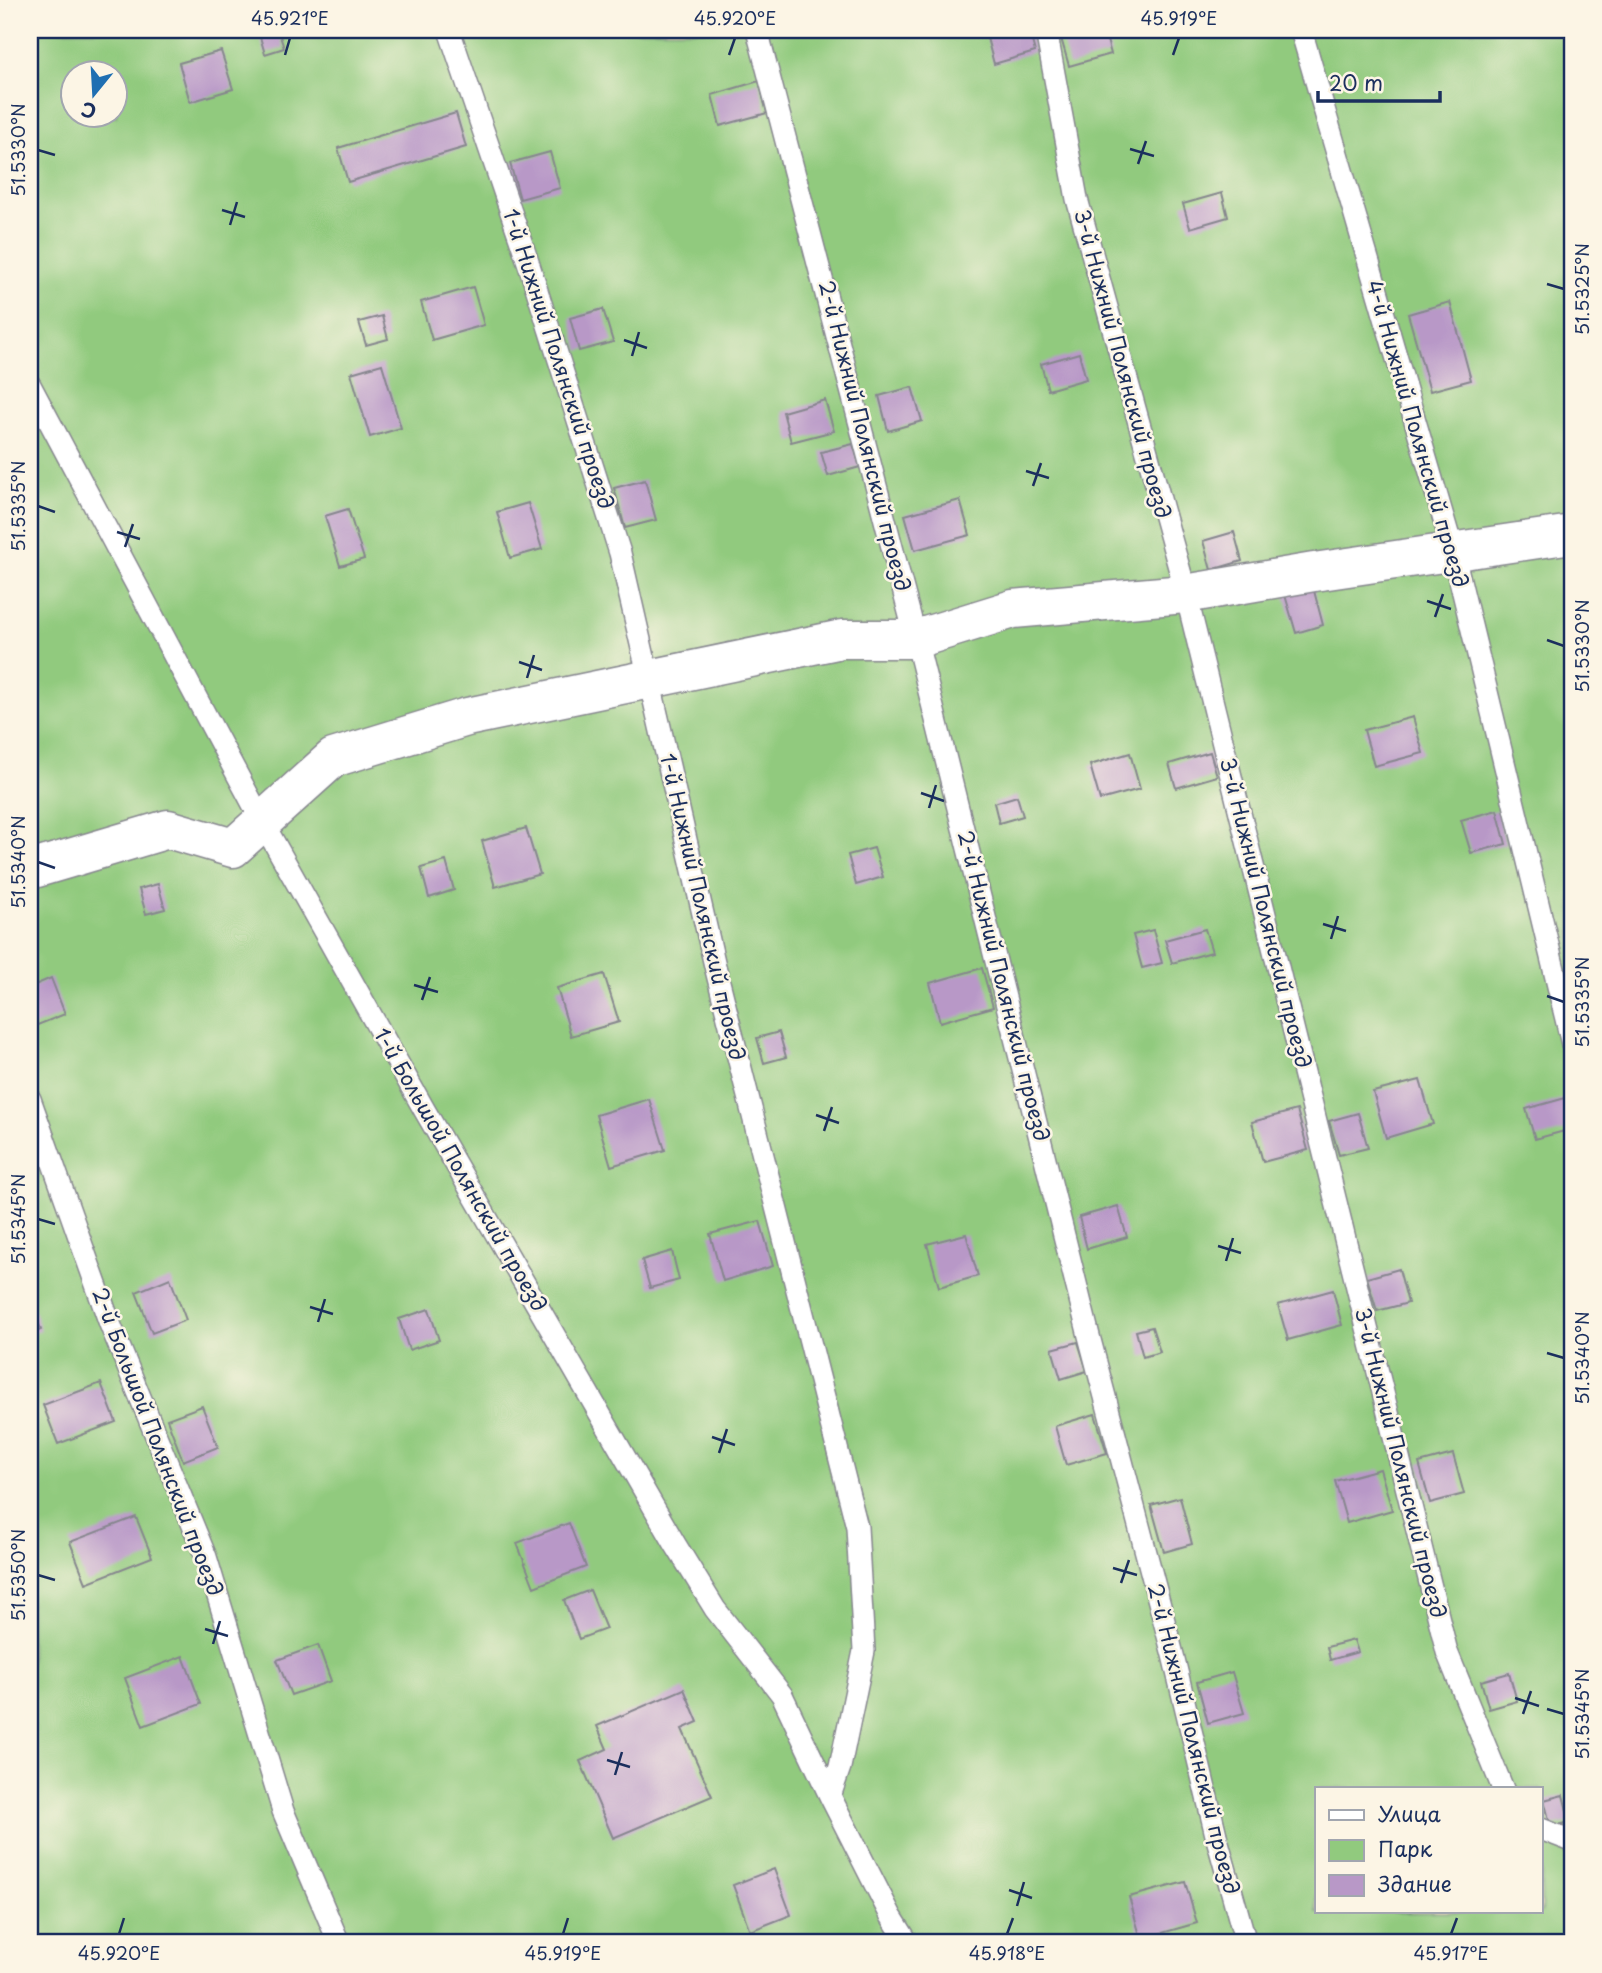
<svg xmlns="http://www.w3.org/2000/svg" width="1602" height="1973" font-family="'Playpen Sans',sans-serif">
  <style>
    .green { fill: #91ca7e; stroke: #567c6e; stroke-width: 2; fill-rule: evenodd }
    .building { fill: #b898c7 }
    .lines { fill: none; stroke-linecap: round; stroke-linejoin: round }
    .lane-casing { stroke: #86868e; stroke-width: 24 }
    .street-casing { stroke: #86868e; stroke-width: 41 }
    .lane { stroke: #fff; stroke-width: 21 }
    .street { stroke: #fff; stroke-width: 38 }
    .ticks { fill: none; stroke: #1b2f5e; stroke-width: 2.5 }
    .labels { text-anchor: middle; stroke-width: 5; stroke-linejoin: round; paint-order: stroke }
    .street-label { font-size: 21px; fill: #1b2f5e; stroke: #fcf5e5 }
    .neatline { fill: none; stroke: #1b2f5e; stroke-width: 2.5 }
    .ticks-label { font-size: 18px; text-anchor: middle; fill: #1b2f5e }
  </style>
  <rect width="100%" height="100%" fill="#fcf5e5"/>
  <filter id="ink" filterUnits="userSpaceOnUse"><feTurbulence type="fractalNoise" baseFrequency=".0143" numOctaves="2"/><feDisplacementMap in="SourceGraphic" scale="14" xChannelSelector="R" yChannelSelector="G"/><feConvolveMatrix kernelMatrix="1 2 1 2 8 2 1 2 1" color-interpolation-filters="sRGB"/></filter>
  <filter id="wash" filterUnits="userSpaceOnUse"><feTurbulence type="fractalNoise" baseFrequency=".00686" numOctaves="4" result="noise"/><feDisplacementMap in="SourceGraphic" scale="28" xChannelSelector="R" yChannelSelector="G"/><feGaussianBlur stdDeviation="1.57" result="paint"/><feColorMatrix in="noise" values="0 0 0 0 0 0 0 0 0 0 0 0 0 0 0 0 0 1.4 0 .05"/><feComposite in="paint" operator="in"/></filter>
  <g filter="url(#wash)">
    <rect width="100%" height="100%" fill="#f2dcbe"/>
    <!-- green -->
    <path class="green" d="M30,30H1572V1943H30ZM74,74H116V116H74ZM1317,1789H1541V1912H1317Z"/>
    <g id="blocks">
      <!-- building -->
      <path class="building" d="M258,30H278L284,48L265,54Z
        M1016,30H1029L1035,52L994,64L987,38Z
        M1089,30H1104L1111,54L1069,66L1061,38Z
        M221,51L233,89L190,102L179,63Z
        M759,81L767,113L720,126L712,95Z
        M456,113L466,147L348,182L338,148Z
        M550,152L560,188L520,199L510,163Z
        M1222,193L1228,217L1190,228L1183,204Z
        M473,287L484,325L432,340L421,302Z
        M1450,302L1471,380L1430,391L1408,314Z
        M603,309L613,342L579,351L570,318Z
        M382,316L388,339L366,345L359,322Z
        M1079,353L1086,379L1048,390L1041,364Z
        M382,364L401,428L370,437L351,373Z
        M912,387L922,421L888,431L879,396Z
        M825,400L834,431L791,442L783,412Z
        M853,444L860,467L828,476L821,452Z
        M645,480L656,520L625,528L614,488Z
        M960,500L970,535L915,550L905,515Z
        M528,503L542,549L510,558L497,512Z
        M348,509L364,559L340,566L325,516Z
        M1234,532L1242,561L1211,570L1203,541Z
        M1313,587L1323,625L1296,633L1285,595Z
        M1413,717L1423,753L1374,766L1364,730Z
        M1210,752L1217,776L1176,788L1169,764Z
        M1130,753L1140,789L1100,800L1090,765Z
        M1017,796L1023,816L999,823L994,803Z
        M1497,810L1506,844L1471,853L1461,820Z
        M526,828L540,874L495,887L482,841Z
        M874,848L883,877L856,885L848,855Z
        M446,861L454,890L429,898L421,868Z
        M158,884L165,909L146,914L139,889Z
        M1205,929L1212,952L1172,963L1165,940Z
        M1153,930L1162,963L1142,968L1133,935Z
        M982,968L993,1007L940,1022L930,983Z
        M604,974L619,1022L571,1036L557,988Z
        M51,978L65,1014L30,1028V987Z
        M779,1032L786,1057L764,1063L757,1038Z
        M1420,1080L1433,1124L1386,1138L1373,1092Z
        M1569,1097L1572,1108V1129L1535,1139L1526,1109Z
        M649,1099L665,1150L611,1166L596,1115Z
        M1297,1110L1308,1150L1263,1162L1252,1122Z
        M1358,1113L1368,1148L1339,1155L1329,1121Z
        M1118,1206L1127,1237L1087,1249L1079,1217Z
        M760,1221L773,1266L723,1281L710,1234Z
        M966,1234L978,1276L939,1287L927,1244Z
        M672,1251L679,1280L650,1288L642,1260Z
        M1399,1269L1408,1303L1377,1311L1367,1278Z
        M170,1278L186,1320L152,1333L136,1292Z
        M1333,1290L1342,1325L1288,1340L1278,1305Z
        M32,1306L41,1330L30,1334V1307Z
        M429,1309L439,1340L409,1350L399,1319Z
        M1152,1327L1160,1352L1143,1357L1136,1331Z
        M1078,1342L1087,1371L1061,1379L1052,1349Z
        M101,1383L116,1422L58,1444L43,1405Z
        M202,1406L218,1447L183,1461L167,1419Z
        M1095,1414L1107,1453L1066,1465L1055,1426Z
        M1453,1454L1464,1494L1430,1503L1419,1463Z
        M1380,1469L1392,1510L1347,1523L1335,1481Z
        M1180,1497L1192,1544L1164,1552L1151,1505Z
        M136,1517L152,1557L86,1583L70,1542Z
        M569,1523L586,1567L534,1587L517,1543Z
        M590,1590L606,1629L579,1639L564,1600Z
        M1354,1640L1358,1652L1330,1660L1327,1647Z
        M318,1645L331,1681L291,1695L277,1660Z
        M183,1656L201,1704L143,1726L125,1678Z
        M1232,1672L1244,1713L1208,1723L1197,1682Z
        M1509,1673L1517,1701L1489,1709L1481,1681Z
        M684,1689L698,1722L682,1729L712,1796L613,1838L580,1761L607,1749L597,1726Z
        M1563,1795L1570,1822L1551,1827L1544,1800Z
        M774,1869L791,1915L750,1931L733,1885Z
        M1185,1882L1197,1923L1141,1939L1129,1897Z
        M1302,1935L1304,1943H1274V1942Z"/>
    </g>
  </g>
  <g filter="url(#ink)">
    <use href="#blocks" fill-opacity="0" stroke="#86868e" stroke-width="2"/>
    <g class="lines">
      <defs>
        <path id="lane" d="M449,30L528,262L620,553L715,966L857,1527L864,1651L840,1767L830,1796
          M757,30L916,639L1089,1336L1173,1655L1216,1835L1246,1943
          M1046,30L1077,199L1183,582L1447,1652L1503,1789
          M1301,30L1453,551L1572,1044
          M30,385L263,823L425,1111L675,1544L715,1609L782,1695L830,1796L891,1916L908,1943
          M30,1099L110,1324L206,1557L283,1811L339,1943
          M1541,1829L1572,1841"/>
        <path id="street" d="M30,870L168,829L233,848L333,758L467,717L842,639H916L1013,609L1185,594L1314,572L1572,534"/>
      </defs>
      <!-- lane casing -->
      <use href="#lane" class="lane-casing"/>
      <!-- street casing -->
      <use href="#street" class="street-casing"/>
      <!-- lane -->
      <use href="#lane" class="lane"/>
      <!-- street -->
      <use href="#street" class="street"/>
    </g>
  </g>
  <!-- ticks -->
  <path class="ticks" d="M285,55L290,38M729,55L735,38M1173,55L1179,38M1130,149L1154,156M38,150L55,155M1138,164L1146,141M222,210L245,217M230,225L237,202M1547,284L1564,289M624,340L647,348M632,356L639,332M1026,471L1049,478M1033,486L1041,463M38,506L55,512M117,532L140,539M125,547L133,524M1427,601L1451,609M1435,617L1443,594M1547,640L1564,646M519,662L542,670M527,678L534,655M921,793L944,801M929,808L936,785M38,862L55,868M1323,924L1346,931M1331,939L1338,916M414,985L438,992M1547,996L1564,1002M422,1000L430,977M816,1115L839,1123M824,1131L832,1107M38,1219L55,1224M1218,1246L1241,1253M1226,1261L1233,1238M310,1307L333,1314M318,1322L325,1299M1547,1353L1564,1358M712,1437L735,1445M719,1453L727,1429M1113,1568L1137,1575M38,1575L55,1580M1121,1583L1129,1560M205,1629L228,1636M213,1644L220,1621M1515,1698L1539,1706M1547,1709L1564,1714M1523,1714L1531,1691M607,1760L630,1767M615,1775L622,1752M1009,1890L1032,1898M1017,1906L1024,1882M119,1934L124,1918M563,1934L568,1918M1007,1934L1013,1918M1451,1934L1457,1918"/>
  <g class="labels">
    <!-- street labels -->
    <g class="street-label">
      <text transform="translate(558 359) rotate(72)" y="7">1-й Нижний Полянский проезд</text>
      <text transform="translate(1122 364) rotate(75)" y="7">3-й Нижний Полянский проезд</text>
      <text transform="translate(1417 434) rotate(74)" y="7">4-й Нижний Полянский проезд</text>
      <text transform="translate(864 436) rotate(76)" y="7">2-й Нижний Полянский проезд</text>
      <text transform="translate(702 907) rotate(77)" y="7">1-й Нижний Полянский проезд</text>
      <text transform="translate(1265 913) rotate(76)" y="7">3-й Нижний Полянский проезд</text>
      <text transform="translate(1003 986) rotate(76)" y="7">2-й Нижний Полянский проезд</text>
      <text transform="translate(460 1170) rotate(60)" y="7">1-й Большой Полянский проезд</text>
      <text transform="translate(157 1442) rotate(69)" y="7">2-й Большой Полянский проезд</text>
      <text transform="translate(1400 1463) rotate(76)" y="7">3-й Нижний Полянский проезд</text>
      <text transform="translate(1193 1739) rotate(76)" y="7">2-й Нижний Полянский проезд</text>
    </g>
  </g>
  <!-- margin -->
  <rect width="1602" height="1973" fill="none" stroke="#fcf5e5" stroke-width="77"/>
  <!-- legend -->
  <rect x="1315" y="1787" width="228" height="126" fill="#fcf5e5" stroke="#a2a6af" stroke-width="2"/>
  <rect x="1329" y="1810" width="35" height="10" fill="#ffffff" stroke="#a2a6af" stroke-width="2"/>
  <text x="1378" y="1822" font-size="21" fill="#1b2f5e">Улица</text>
  <rect x="1329" y="1840" width="35" height="21" fill="#91ca7e" stroke="#a2a6af" stroke-width="2"/>
  <text x="1378" y="1857" font-size="21" fill="#1b2f5e">Парк</text>
  <rect x="1329" y="1875" width="35" height="21" fill="#b898c7" stroke="#a2a6af" stroke-width="2"/>
  <text x="1378" y="1892" font-size="21" fill="#1b2f5e">Здание</text>
  <!-- north arrow -->
  <g transform="translate(94 94) rotate(198)"><circle r="33" fill="#fcf5e5" stroke="#a2a6af" stroke-width="2"/>
  <path d="M0-5L12 26L0 18L-12 26Z" fill="#1f6fb2"/>
  <text y="-10" font-size="19" font-weight="bold" text-anchor="middle" fill="#1b2f5e">С</text>
  </g>
  <!-- scale -->
  <path d="M1318 91v10h122v-10" fill="none" stroke="#1b2f5e" stroke-width="3.5"/>
  <text x="1329" y="91" font-size="21" fill="#1b2f5e" stroke="#fcf5e5" stroke-width="5" paint-order="stroke">20 m</text>
  <rect x="38" y="38" width="1526" height="1896" class="neatline"/>
  <g class="ticks-label">
    <text x="290" y="25">45.921°E</text>
    <text x="735" y="25">45.920°E</text>
    <text x="1179" y="25">45.919°E</text>
    <text transform="translate(19 150) rotate(-90)" y="6">51.5330°N</text>
    <text transform="translate(1583 289) rotate(-90)" y="6">51.5325°N</text>
    <text transform="translate(19 506) rotate(-90)" y="6">51.5335°N</text>
    <text transform="translate(1583 646) rotate(-90)" y="6">51.5330°N</text>
    <text transform="translate(19 862) rotate(-90)" y="6">51.5340°N</text>
    <text transform="translate(1583 1002) rotate(-90)" y="6">51.5335°N</text>
    <text transform="translate(19 1219) rotate(-90)" y="6">51.5345°N</text>
    <text transform="translate(1583 1358) rotate(-90)" y="6">51.5340°N</text>
    <text transform="translate(19 1575) rotate(-90)" y="6">51.5350°N</text>
    <text transform="translate(1583 1714) rotate(-90)" y="6">51.5345°N</text>
    <text x="119" y="1960">45.920°E</text>
    <text x="563" y="1960">45.919°E</text>
    <text x="1007" y="1960">45.918°E</text>
    <text x="1451" y="1960">45.917°E</text>
  </g>
</svg>
